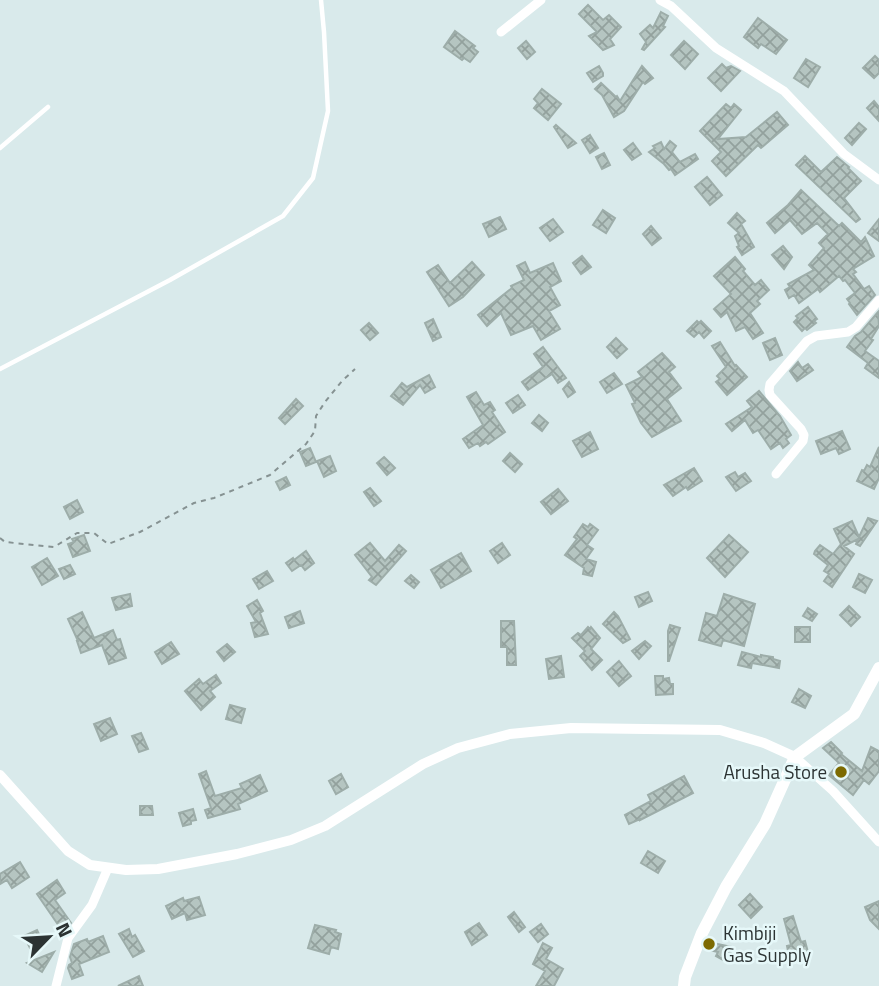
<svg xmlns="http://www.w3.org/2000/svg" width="879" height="986" font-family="'Titillium Web',sans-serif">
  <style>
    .building { fill: url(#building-cross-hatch); stroke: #9dada9; stroke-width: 2 }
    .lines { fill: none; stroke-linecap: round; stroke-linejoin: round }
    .path { stroke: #869292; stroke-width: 2; stroke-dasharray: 5 5; stroke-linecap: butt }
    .service { stroke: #fff; stroke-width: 4.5 }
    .minor { stroke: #fff; stroke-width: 9 }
    .tertiary { stroke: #fff; stroke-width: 10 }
    .secondary { stroke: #fff; stroke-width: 12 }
    .poi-dot { fill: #7d6a01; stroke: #e6f8f9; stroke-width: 2.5 }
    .labels { text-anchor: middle; stroke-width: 5; stroke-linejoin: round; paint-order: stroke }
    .poi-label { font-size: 19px; fill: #2c3333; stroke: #e6f8f9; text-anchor: end }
  </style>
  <defs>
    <pattern id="building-cross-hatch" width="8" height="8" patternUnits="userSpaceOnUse" patternTransform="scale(1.75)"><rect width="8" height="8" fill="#b5c5c1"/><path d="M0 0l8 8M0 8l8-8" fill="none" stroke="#93a19d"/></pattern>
  </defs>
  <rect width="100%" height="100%" fill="#d9eaeb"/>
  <!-- building -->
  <path class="building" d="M588,5L603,20L609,15L621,27L610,39L614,45L603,50L589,36L597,32L579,14Z
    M661,12L668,16L663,26L665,27L644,50L642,49L646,42L640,34L650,25L653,28Z
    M758,18L787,40L776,54L761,44L758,48L744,37Z
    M455,31L475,46L473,48L478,52L470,62L464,58L462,60L444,47Z
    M526,41L535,52L527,59L518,48Z
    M684,41L698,54L685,69L671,55Z
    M875,56L879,60V73L874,78L863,68Z
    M806,59L820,67L808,87L794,78Z
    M722,64L726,68L731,66L740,71L721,91L708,78Z
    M599,66L603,73V76L593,82L587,73Z
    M642,66L653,78L645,84L643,82L624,111L614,117L602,95L595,89L601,83L616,97L617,96L620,101Z
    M542,89L561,104L548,120L534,108L538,103L534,99Z
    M874,101L879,107V121L867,108Z
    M726,104L731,108L734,104L741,110L718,139L746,137L777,112L788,125L761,148L758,145L726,176L712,161L721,152L700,131Z
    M859,123L866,129L852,145L845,138Z
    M556,125L576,143L568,148L554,127Z
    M590,135L598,148L590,153L582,140Z
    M670,141L676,146L672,152L680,162L695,154L698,159L675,175L671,169L669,170L664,164L649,152L655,148L653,146L661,142L664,149Z
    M633,143L641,154L632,160L624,150Z
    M604,153L610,165L602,169L596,157Z
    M805,156L821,172L837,157L849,167L848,168L861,181L844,198L860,219L856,222L796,165Z
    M707,177L722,195L710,205L695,187Z
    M801,190L839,226L842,223L861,242L865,237L874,256L853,269L856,272L853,274L864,289L869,286L875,295L857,315L849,304L850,303L847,299L855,293L845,280L843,281L839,276L820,292L818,289L799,303L794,295L789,298L785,290L790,287L788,284L814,270L809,265L824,248L819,243L828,234L817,223L802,234L790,220L775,233L767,223L788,205Z
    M603,210L615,218L606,233L593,225Z
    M737,213L745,221L741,224L754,247L742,255L737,247L739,246L735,236L739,233L728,223Z
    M500,217L506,229L489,237L483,224Z
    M553,219L563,232L550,241L540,228Z
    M879,219V241L868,233Z
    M651,226L661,238L652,245L643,234Z
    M783,246L792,257L784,269L772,255Z
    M582,256L591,267L581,274L573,263Z
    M735,257L745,269L743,271L755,285L761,280L769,290L757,301L760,304L750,313L763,333L753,339L745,327L736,331L727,312L721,317L714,309L731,294L714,276Z
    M472,262L484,275L463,297L449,306L427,272L438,265L450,283Z
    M525,262L530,273L553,263L561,281L550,287L560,305L549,311L560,329L541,340L533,326L511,335L501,313L487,326L478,315L512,288L511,286L524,280L517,266Z
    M808,307L817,319L814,321L816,323L807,330L805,328L802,331L794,322L798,318L796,316Z
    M878,312L879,326L871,339L873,340L865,351L879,361V378L865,368L868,363L847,347L855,336L861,332Z
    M433,319L441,337L433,341L425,323Z
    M697,321L699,323L701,321L711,331L704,338L699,332L694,337L687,331Z
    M369,323L378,333L370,340L361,330Z
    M616,338L627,349L617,358L607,347Z
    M775,338L782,355L770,360L763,343Z
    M720,342L735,366L736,365L747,377L727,395L716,382L720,379L717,376L726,367L712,346Z
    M543,347L566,378L558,383L552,374L528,390L522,382L543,367L534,354Z
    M662,353L675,367L669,372L681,388L667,399L681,421L652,437L641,423L632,404L635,403L626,385L642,377L638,372Z
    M798,362L802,368L808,364L813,370L797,381L790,371Z
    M614,373L622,384L607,393L600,382Z
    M429,375L435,387L425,393L420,385L403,405L391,396L402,383L407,387Z
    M569,382L575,392L568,397L563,389Z
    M759,391L780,416L791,435L786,439L789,443L783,448L780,443L771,449L758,430L753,433L745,420L732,431L726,424L752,407L747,401Z
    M476,392L484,405L490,402L495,410L492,412L505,432L488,444L486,442L480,446L478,443L469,448L463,439L483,425L467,397Z
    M518,395L525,405L513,413L506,403Z
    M296,399L303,406L285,424L279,418Z
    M539,415L548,423L542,431L532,423Z
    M842,431L850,449L839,454L836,448L821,454L816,441Z
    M590,432L598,449L582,457L573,441Z
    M879,447V478L874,489L857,481L862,470L864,471L867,465L870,467Z
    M310,448L316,462L306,466L300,452Z
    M510,453L522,464L515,472L503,461Z
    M330,456L336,471L324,477L317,461Z
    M384,457L395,468L387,475L377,463Z
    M694,468L702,481L688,490L686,487L673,496L664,485Z
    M735,472L738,477L745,473L751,481L736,491L726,477Z
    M286,477L290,485L280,490L276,482Z
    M370,488L381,501L374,506L364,492Z
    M558,489L568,501L551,514L541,502Z
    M77,500L83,512L70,519L64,507Z
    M868,518L877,521L860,546L856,544L858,539L844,546L854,554L832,587L824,581L829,574L824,571L828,565L814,554L815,551L820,545L833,554L841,544L834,529L852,521L859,537Z
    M583,524L588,527L590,524L598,530L587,545L593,549L586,559L596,562L592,576L583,574L584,568L565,555L577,539L574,537Z
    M84,535L90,551L73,557L68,544L74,542L72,539Z
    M729,535L748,552L725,577L707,558Z
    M370,543L385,561L399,545L406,551L376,585L369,580L372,577L355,555Z
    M502,543L510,555L498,563L490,551Z
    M306,551L314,563L305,570L301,565L292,571L286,563L293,558L294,560Z
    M461,553L471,571L441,588L431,570Z
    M47,558L58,576L42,585L32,567Z
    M70,565L75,574L64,579L59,569Z
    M267,571L273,581L259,589L253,579Z
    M859,574L872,580L865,593L853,587Z
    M411,575L419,582L414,588L405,581Z
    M648,592L652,601L639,607L635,597Z
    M130,594L132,606L116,610L112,598Z
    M724,594L755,604L744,646L723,640L721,646L699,640L706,613L717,616Z
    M257,600L263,611L260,613L268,634L255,637L251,623L256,622L247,606Z
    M849,606L860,617L851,626L840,615Z
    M808,608L817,614L812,621L803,616Z
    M300,611L304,623L289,628L285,617Z
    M82,612L94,638L113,630L117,640L120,639L126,658L109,664L102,645L81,653L77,641H78L68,619Z
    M614,612L618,616L630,639L623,643L603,624Z
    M501,621H514L516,665H507V647H501Z
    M670,625L680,628L669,661H668V631Z
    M588,627L590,629L591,627L600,638L591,649L602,660L592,670L580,656L585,651L572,638L578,633L581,635Z
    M795,627H810V642H795Z
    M645,641L651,646L639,659L632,651Z
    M171,642L179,654L162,664L155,652Z
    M227,644L235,652L224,661L217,652Z
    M742,652L761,657V655L773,657V659L780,661L779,668L752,663L751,668L738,665Z
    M561,656L564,677L549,679L546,659Z
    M619,661L631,676L619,686L607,672Z
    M216,675L221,683L210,691L215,697L201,710L185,691L199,679L203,684Z
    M655,676H663V679L669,678L670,684H673V694L656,695Z
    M799,689L811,696L805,708L792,702Z
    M230,705L245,709L241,723L226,719Z
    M110,718L117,734L101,741L94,724Z
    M141,733L148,749L139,752L132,736Z
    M831,742L842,753L841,754L862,771L871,747L879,751V771L869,784L864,780L853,795L829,775L839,763L823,748Z
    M206,771L215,796L242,788L240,784L260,775L267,791L238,804L240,809L208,818L205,810L211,808L199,774Z
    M341,774L348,787L336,794L329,781Z
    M684,776L693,793L640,820V819L629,824L625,815L651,801L648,795Z
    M140,806H152L153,815H140Z
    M193,809L196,820L191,821V824L183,826L179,813Z
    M648,851L665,861L658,873L641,863Z
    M20,862L29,877L12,888L7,880L0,884V874Z
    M57,880L65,893L55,900L71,923L63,932L37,894Z
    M750,894L762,907L751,918L739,905Z
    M199,897L205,915L187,920L185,913L172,919L166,906L183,898L184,901Z
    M879,901V929L870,920L865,907Z
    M514,912L525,927L519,932L508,917Z
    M793,916L801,942L805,941L809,956L790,960L787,946L791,945L784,919Z
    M479,923L487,935L472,945L465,932Z
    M541,924L548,934L538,942L530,932Z
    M315,925L336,930L335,932L341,934L338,949L331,947L329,954L308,948Z
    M129,929L132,937L135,935L144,951L133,957L119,934Z
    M37,930L43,943L30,948L24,936Z
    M103,936L109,952L79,964L83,975L72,979L68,968L69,965L72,963L70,957L74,944L87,939L88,942Z
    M708,942L732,947L730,955L727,954L723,960L716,956L718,952L705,949Z
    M543,943L552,948L546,959L563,969L554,986H536L545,971L533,964Z
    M54,952L42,972L27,963Z
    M139,976L143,986H118Z"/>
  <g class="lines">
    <!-- path -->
    <path class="path" d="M0,538L5,542L54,547L77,533H94L108,544L140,532L194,503L214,498L270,475L306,444L315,431L316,416L325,402L342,381L355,369"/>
    <!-- service -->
    <path class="service" d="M0,148L48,107
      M0,369L170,280L283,216L313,178L328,111L324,32L321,0"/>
    <!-- minor -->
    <path class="minor" d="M660,0L671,6L716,48L784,91L844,154L879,180
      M501,32L541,0
      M776,474L803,441L804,435L801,429L770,395L769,390L770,384L807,341L816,336L848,332L856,327L879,300
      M795,757L833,791L879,842
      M56,986L68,938L92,905L108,868"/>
    <!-- tertiary -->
    <path class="tertiary" d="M0,775L68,851L90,865L126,870L158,869L237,854L291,840L325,826L423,764L458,748L510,734L571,728L720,730L764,743L795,757"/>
    <!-- secondary -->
    <path class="secondary" d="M684,986L685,977L702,933L726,887L765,824L795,757L854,714L879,668"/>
  </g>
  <!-- markers -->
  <g class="poi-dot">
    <circle cx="841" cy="772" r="7"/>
    <circle cx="709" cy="944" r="7"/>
  </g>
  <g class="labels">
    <!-- poi labels -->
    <g class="poi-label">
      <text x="827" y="779">Arusha Store</text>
      <text x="723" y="940" text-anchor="start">Kimbiji<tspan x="723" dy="22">Gas Supply</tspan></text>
    </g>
  </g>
  <!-- north arrow -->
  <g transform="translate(49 937) rotate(65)" stroke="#e6f8f9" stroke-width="5" paint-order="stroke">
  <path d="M0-5L12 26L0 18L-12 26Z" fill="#2c3333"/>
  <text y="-10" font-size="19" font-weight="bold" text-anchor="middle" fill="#2c3333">N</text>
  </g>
</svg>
